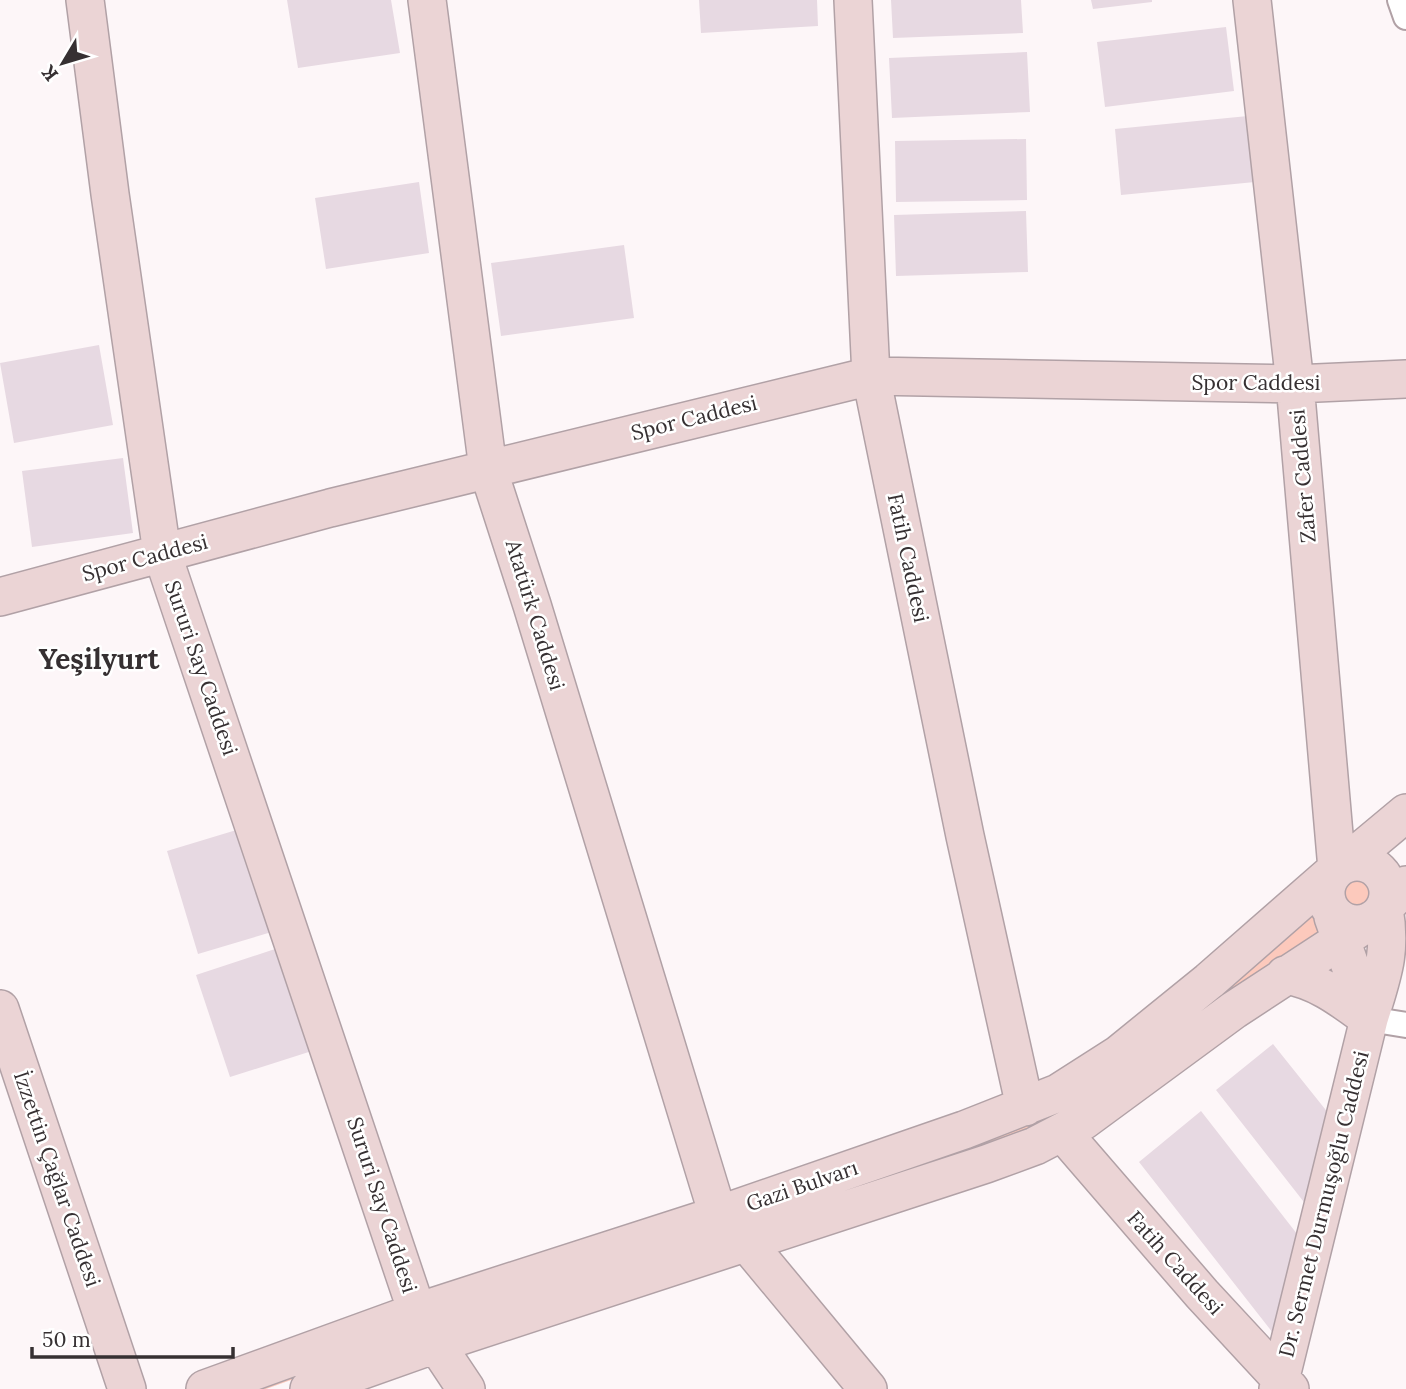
<svg xmlns="http://www.w3.org/2000/svg" width="1406" height="1389" font-family="Lora,serif">
  <style>
    .green { fill: #fcc9bc }
    .building { fill: #e7d9e2 }
    .lines { fill: none; stroke-linecap: round; stroke-linejoin: round }
    .street-casing { stroke: #b1a1a6; stroke-width: 28 }
    .secondary-casing { stroke: #b1a1a6; stroke-width: 40 }
    .street { stroke: #fff; stroke-width: 24 }
    .secondary { stroke: #ebd4d5; stroke-width: 37 }
    .labels { text-anchor: middle; stroke-width: 5; stroke-linejoin: round; paint-order: stroke }
    .street-label { font-size: 21px; fill: #363032; stroke: #fff }
    .district-label { font-size: 28px; font-weight: bold; fill: #363032; stroke: #fff }
  </style>
  <rect width="100%" height="100%" fill="#fdf6f8"/>
  <!-- green -->
  <path class="green" d="M1340 893a17 17 0 1 1 34 0a17 17 0 1 1-34 0Z
    M1312,912L1324,935L1131,1070L1054,1118L994,1145L478,1313L266,1389H247L948,1155L1029,1123Z"/>
  <!-- building -->
  <path class="building" d="M287,0H391L400,53L298,68Z
    M699,0H817L818,26L701,33Z
    M891,0H1021L1023,33L893,38Z
    M1091,0H1152V2L1093,9Z
    M1226,27L1234,91L1105,107L1097,42Z
    M1027,52L1030,112L892,118L889,58Z
    M1248,116L1255,182L1121,195L1115,129Z
    M1026,139L1027,200L896,202L895,141Z
    M419,182L429,253L326,269L315,198Z
    M1026,211L1028,272L896,276L894,215Z
    M624,245L634,318L501,336L491,263Z
    M99,345L113,425L14,443L0,363Z
    M123,458L133,533L32,547L22,471Z
    M243,828L275,931L198,954L167,851Z
    M281,947L315,1050L230,1077L196,975Z
    M1273,1044L1333,1119L1307,1206L1216,1090Z
    M1201,1111L1301,1239L1273,1333L1139,1162Z"/>
  <g class="lines">
    <defs>
      <path id="street" d="M1400,0L1406,17
        M1369,1019L1406,1025"/>
      <path id="secondary" d="M85,0L110,194L162,553L417,1312
        M427,0L488,469L532,605L718,1215
        M853,0L871,376L965,836L1025,1107
        M0,597L330,508L871,376L1295,384L1406,379
        M1326 893a31 31 0 1 1 62 0a31 31 0 1 1-62 0Z
        M1346,863L1406,813
        M1333,917L1369,1019
        M1285,975C1318,980 1343,1000 1369,1019
        M0,1009L127,1389
        M1063,1133L1202,1294L1290,1389
        M746,1242L868,1389
        M436,1344L466,1389
        M205,1389L417,1312L718,1215L964,1130L1058,1093L1119,1054L1209,981L1337,869L1295,384L1252,0
        M309,1389L436,1344L986,1164L1035,1146L1083,1121L1234,1010L1370,921
        M1278,1389L1369,1019C1382,976 1392,953 1384,908L1406,885"/>
    </defs>
    <!-- street casing -->
    <use href="#street" class="street-casing"/>
    <!-- secondary casing -->
    <use href="#secondary" class="secondary-casing"/>
    <!-- street -->
    <use href="#street" class="street"/>
    <!-- secondary -->
    <use href="#secondary" class="secondary"/>
  </g>
  <g class="labels">
    <!-- street labels -->
    <g class="street-label">
      <text x="1256" y="390">Spor Caddesi</text>
      <text transform="translate(694 418) rotate(-14)" y="7">Spor Caddesi</text>
      <text transform="translate(1303 476) rotate(-95)" y="7">Zafer Caddesi</text>
      <text transform="translate(145 558) rotate(-15)" y="7">Spor Caddesi</text>
      <text transform="translate(908 558) rotate(78)" y="7">Fatih Caddesi</text>
      <text transform="translate(535 615) rotate(73)" y="7">Atatürk Caddesi</text>
      <text transform="translate(201 668) rotate(71)" y="7">Sururi Say Caddesi</text>
      <text transform="translate(57 1179) rotate(71)" y="7">İzzettin Çağlar Caddesi</text>
      <text transform="translate(802 1186) rotate(-19)" y="7">Gazi Bulvarı</text>
      <text transform="translate(1324 1204) rotate(-76)" y="7">Dr. Sermet Durmuşoğlu Caddesi</text>
      <text transform="translate(382 1205) rotate(72)" y="7">Sururi Say Caddesi</text>
      <text transform="translate(1175 1263) rotate(48)" y="7">Fatih Caddesi</text>
    </g>
    <!-- district labels -->
    <g class="district-label">
      <text x="99" y="669">Yeşilyurt</text>
    </g>
  </g>
  <!-- north arrow -->
  <g transform="translate(63 63) rotate(232)" stroke="#ffffff" stroke-width="5" paint-order="stroke">
  <path d="M0-5L12 26L0 18L-12 26Z" fill="#363032"/>
  <text y="-10" font-size="19" font-weight="bold" text-anchor="middle" fill="#363032">K</text>
  </g>
  <!-- scale -->
  <path d="M32 1347v10h201v-10" fill="none" stroke="#363032" stroke-width="3.5"/>
  <text x="42" y="1347" font-size="21" fill="#363032" stroke="#ffffff" stroke-width="5" paint-order="stroke">50 m</text>
</svg>
